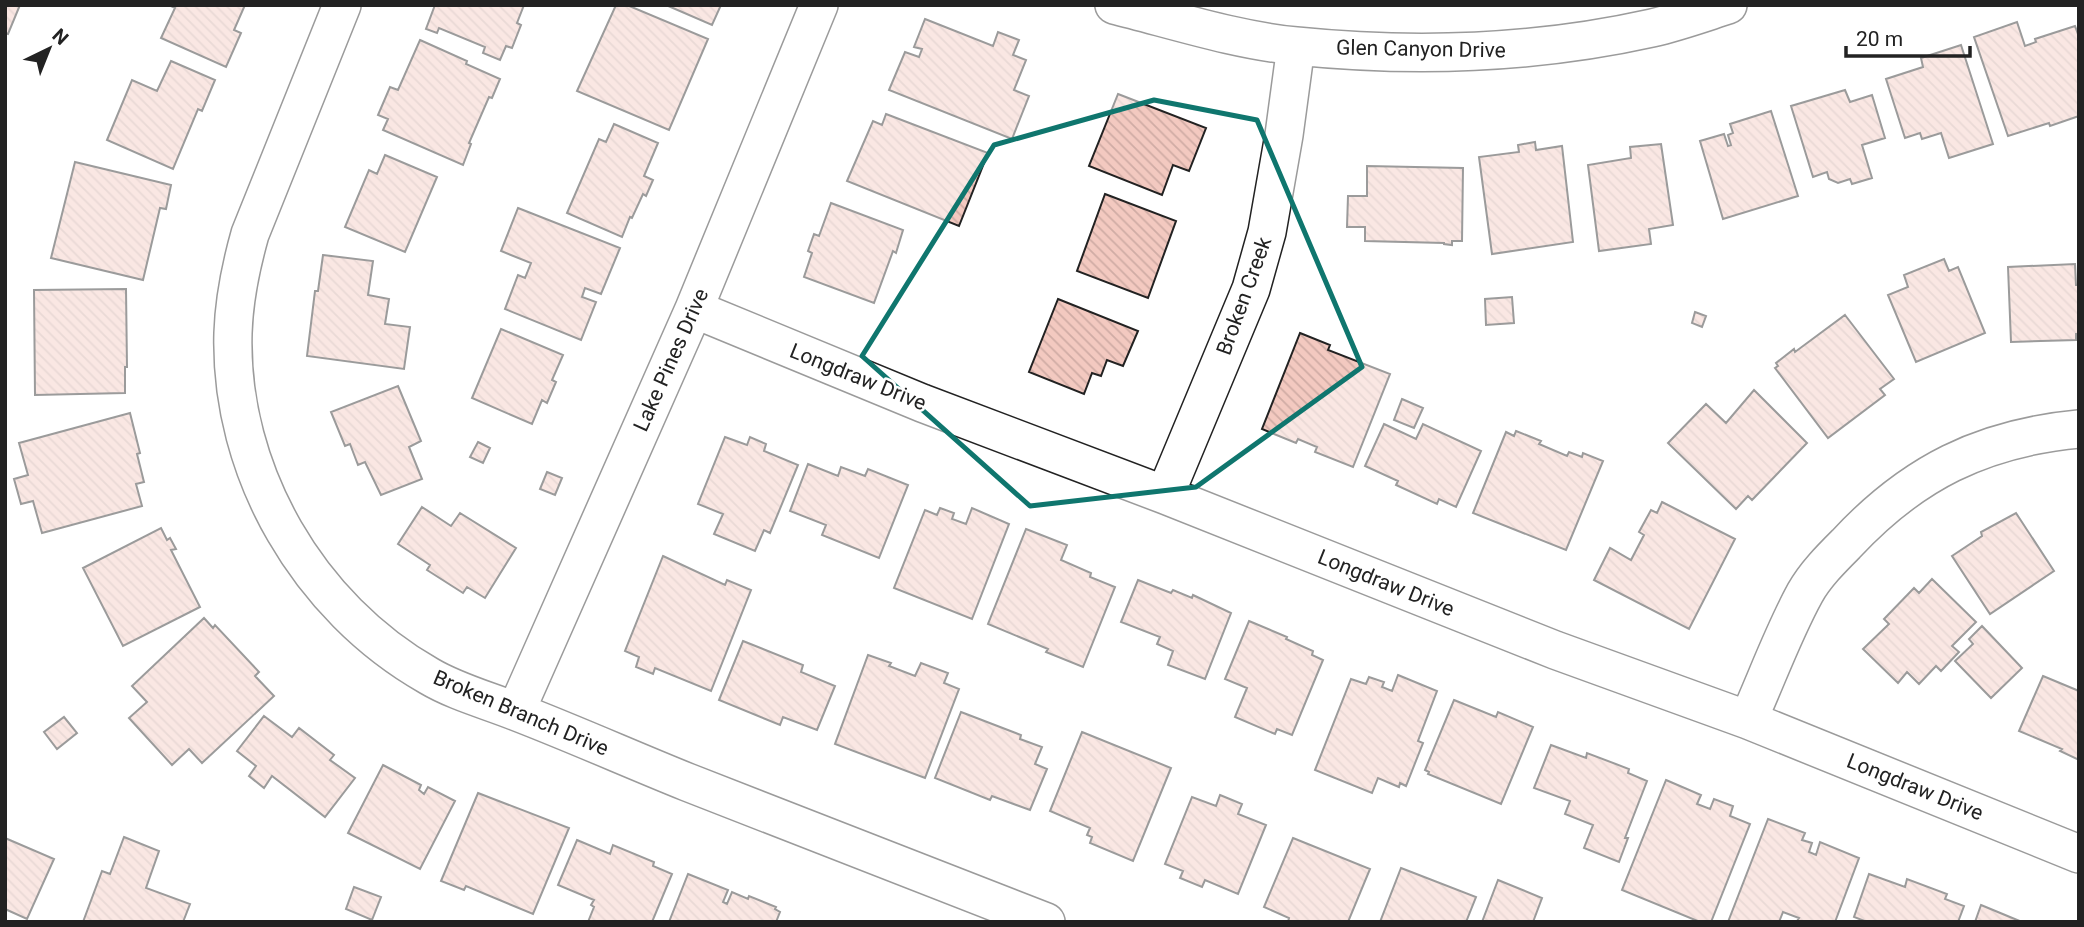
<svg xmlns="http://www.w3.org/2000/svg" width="2084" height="927" font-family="Roboto,sans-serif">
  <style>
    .building { fill: url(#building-back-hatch); stroke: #222; stroke-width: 2 }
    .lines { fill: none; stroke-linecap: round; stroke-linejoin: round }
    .street-casing { stroke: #222; stroke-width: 40 }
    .street { stroke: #fff; stroke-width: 37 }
    .marked { fill: none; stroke: #0f766e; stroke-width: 5; stroke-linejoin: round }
    .labels { text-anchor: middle; stroke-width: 5; stroke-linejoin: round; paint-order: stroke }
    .street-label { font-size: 21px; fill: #222; stroke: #fff }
  </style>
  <defs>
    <pattern id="building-back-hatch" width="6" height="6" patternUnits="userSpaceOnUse" patternTransform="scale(1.75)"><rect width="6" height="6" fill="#f3c9c0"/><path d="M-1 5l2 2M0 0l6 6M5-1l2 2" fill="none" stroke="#d0aca5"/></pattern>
  </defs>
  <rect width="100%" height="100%" fill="#fff"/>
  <!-- building -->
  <path class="building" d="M5,5H20L8,34L5,33Z
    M169,5H245L234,30L241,33L226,67L161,38L175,8Z
    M435,5H524L517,23L521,25L512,48L506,46L500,60L483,53L485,47L439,28L437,33L426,29Z
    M616,5H627L708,39L669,130L577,91Z
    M666,5H721L712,25Z
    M925,19L993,46L998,32L1019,40L1013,55L1026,60L1014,90L1029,96L1012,139L889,90L905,52L919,57L922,49L914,47Z
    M2017,22L2025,46L2036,42L2035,39L2075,26L2079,37V116L2050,126L2049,123L2008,136L1974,37Z
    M420,40L467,61L466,64L500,79L492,98L489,97L469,143L471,144L463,165L383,130L388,119L378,115L390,87L398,90Z
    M1961,45L1993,144L1949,158L1941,133L1922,139L1920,133L1905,138L1886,79L1923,67L1921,58Z
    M171,61L215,80L202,111L198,109L173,169L107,140L132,80L157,91Z
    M1845,90L1850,102L1872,95L1885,138L1862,145L1872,178L1852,184L1850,179L1838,183L1829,179L1827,172L1813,177L1791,106Z
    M1118,94L1206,128L1189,171L1173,165L1162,195L1089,166Z
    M1771,111L1798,196L1723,219L1700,141L1724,134L1728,146L1731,145L1728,135L1733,133L1730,124Z
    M886,114L988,153L959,226L847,181L873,121L882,125Z
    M614,124L658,143L644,176L653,180L646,196L643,194L632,218L630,217L622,237L567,213L599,139L606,142Z
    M1535,142L1536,150L1562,146L1573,242L1492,254L1479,157L1519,152L1518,145Z
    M1661,144L1673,225L1649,229L1651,244L1599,251L1588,165L1631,158L1630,147Z
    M385,155L437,177L405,252L345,227L369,170L377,174Z
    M75,162L171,185L166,209L160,208L143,280L51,258Z
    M1367,166L1463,168L1462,241H1452V245L1444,244V243L1365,241V227H1347L1348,196H1367Z
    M1105,194L1176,221L1148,298L1077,271Z
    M831,203L903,230L896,253L893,251L874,303L804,277L812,253L808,251L814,234L819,236Z
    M518,208L620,248L601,294L585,288L582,297L596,302L581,340L505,309L518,275L525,278L531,263L501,251Z
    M323,255L373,261L368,295L389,299L385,324L410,327L404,369L307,356L315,291H318Z
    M1944,259L1949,271L1958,267L1985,333L1916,362L1888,295L1908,287L1904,275Z
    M2075,264L2076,285H2079V334H2076V340L2011,342L2008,267Z
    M126,289L127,367H125V393L35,395L34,290Z
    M1512,297L1514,323L1486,325L1485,299Z
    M1058,299L1138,331L1123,366L1107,360L1101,376L1092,373L1084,394L1029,372Z
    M1695,312L1706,316L1702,327L1692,323Z
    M1845,315L1894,379L1880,389L1885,395L1828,438L1775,368L1778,366L1776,363L1794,349L1795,352Z
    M501,329L563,355L552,380L556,382L547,403L542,400L532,424L472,398Z
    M1300,333L1330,345L1328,350L1390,374L1353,467L1315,452L1317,447L1298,439L1296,443L1262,429Z
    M398,386L421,441L409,447L422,479L381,495L365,462L358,465L350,444L345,446L331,412Z
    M1754,390L1807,443L1752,500L1748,496L1736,509L1668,443L1706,404L1726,423Z
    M1402,399L1423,408L1414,428L1394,420Z
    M130,413L140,453L137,454L144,482L136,484L142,506L42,533L33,501L21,504L14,479L28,475L19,443Z
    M1384,424L1416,439L1423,424L1481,451L1456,507L1439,499L1437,504L1396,485L1398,481L1365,466Z
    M1516,431L1541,441L1539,444L1567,456L1569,452L1582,457L1583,453L1603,461L1566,550L1473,513L1506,432L1514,436Z
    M725,437L747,445L750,437L766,444L764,451L798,465L770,533L764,530L755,551L714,534L723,514L698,504Z
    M478,442L490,448L483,463L470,457Z
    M808,464L838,476L841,467L865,476L868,469L908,485L879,558L822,535L826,525L790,511Z
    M547,472L562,478L555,495L540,489Z
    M1662,502L1735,539L1689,629L1594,580L1610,548L1631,560L1644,535L1639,532L1651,510L1657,513Z
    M422,507L451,526L460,513L516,548L485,598L467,587L463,593L427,570L430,565L398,544Z
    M940,508L954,513L952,519L966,524L972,508L1009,524L972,619L894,588L925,510L937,515Z
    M2016,513L2054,571L1990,614L1952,556L1982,536L1981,532Z
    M161,528L167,540L170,538L176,549L171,550L200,607L123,646L83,568Z
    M1026,529L1067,545L1061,560L1091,573L1090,577L1115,587L1083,667L1046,652L1048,649L988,624Z
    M663,556L725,585L727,580L751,590L711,691L655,668L653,674L636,667L639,657L625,651Z
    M1932,579L1976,622L1952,646L1959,652L1941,671L1936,666L1919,684L1907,672L1898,683L1863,649L1889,624L1884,619L1914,588L1919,593Z
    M1138,580L1171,593L1173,590L1192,598L1193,595L1231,613L1205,679L1168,665L1173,651L1157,644L1160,637L1121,622Z
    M204,618L213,628L215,625L259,672L255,676L274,696L202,763L189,749L172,765L129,718L147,702L132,686Z
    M1249,621L1287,637L1286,639L1313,651L1312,655L1323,660L1292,735L1277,729L1275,734L1235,717L1247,688L1225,679Z
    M1982,626L2022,668L1991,698L1955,661L1973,644L1969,639Z
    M743,641L803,665L801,672L835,686L817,730L783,717L780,725L719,700Z
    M868,655L891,663L889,666L915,676L921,663L948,673L944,683L959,689L925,778L835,744Z
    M1398,675L1437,691L1418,741L1423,743L1406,786L1400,783L1399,787L1378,778L1372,793L1315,770L1351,679L1366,684L1369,677L1384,682L1382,687L1392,691Z
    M2043,676L2079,691V760L2060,751L2062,749L2019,731Z
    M1454,700L1496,717L1498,712L1533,727L1501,804L1428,774L1429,772L1425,770Z
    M961,712L1021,735L1020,739L1042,747L1035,764L1047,769L1030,810L992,796L990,800L935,778Z
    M264,716L292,737L299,728L334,755L330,760L355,778L325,817L272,776L264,788L249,776L256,766L237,751Z
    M64,717L77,733L57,749L44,732Z
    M1082,732L1171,768L1133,861L1090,843L1092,837L1087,835L1090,828L1050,811Z
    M1551,745L1586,758L1587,753L1629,769L1628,773L1647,781L1625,838H1628L1619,862L1584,848L1593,825L1565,814L1570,801L1534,788Z
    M383,765L421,785L419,790L424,794L428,787L455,801L420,869L348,833Z
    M1666,780L1701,795L1697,804L1710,809L1714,799L1733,806L1730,816L1750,824L1711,922H1700L1622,890Z
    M478,793L569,828L533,914L466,886L464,890L441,881Z
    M1220,795L1242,804L1238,814L1266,825L1238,894L1205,880L1202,887L1180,878L1183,871L1165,864L1192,797L1216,806Z
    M1768,819L1805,833L1802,840L1812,843L1809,852L1816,855L1820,842L1859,858L1835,922H1799L1797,921L1799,918L1783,912L1779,922H1728Z
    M124,837L159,851L146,888L190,904L183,922H83L102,871L110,874Z
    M5,838L54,859L27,919L5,909Z
    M1293,838L1370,869L1348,922H1288L1289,918L1264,907Z
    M577,840L610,854L613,845L654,862L653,866L672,874L652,922H588L594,907L591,905L594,900L558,885Z
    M1401,868L1476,897L1466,922H1380Z
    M688,874L728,890L723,902L727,904L732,892L748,899L749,896L776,907L775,909L780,912L776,922H669Z
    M1869,874L1905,887L1907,879L1947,894L1945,899L1964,906L1958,922H1867L1854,917Z
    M1498,880L1542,898L1533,922H1482Z
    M354,887L381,897L372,920L346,909Z
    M1981,905L2022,922H1975Z"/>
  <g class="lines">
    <defs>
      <path id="street" d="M342,5L250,234C241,266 234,300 233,333C229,472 309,608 429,676C456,692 487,700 517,712C574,734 630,759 687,782C806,828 926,875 1046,922
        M1114,5C1174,20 1235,40 1296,46C1415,58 1535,54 1652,28C1678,22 1703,13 1728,5
        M694,309L922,403L1165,495L1555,650L1748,720L2079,854
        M1165,495L1251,289L1267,232L1284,135L1296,46
        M516,711L694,309L819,5
        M1748,720C1767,678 1783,633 1805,593C1815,575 1831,559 1846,544C1912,473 1982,438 2079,429"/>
    </defs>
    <!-- street casing -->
    <use href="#street" class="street-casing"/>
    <!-- street -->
    <use href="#street" class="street"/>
  </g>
  <!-- marked area -->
  <path d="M0 0H2084V927H0ZM1154,100L1257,120L1362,367L1196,487L1030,506L862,356L994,145Z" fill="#fff" fill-opacity=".55" fill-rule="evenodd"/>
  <path class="marked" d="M1154,100L1257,120L1362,367L1196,487L1030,506L862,356L994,145Z"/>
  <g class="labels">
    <!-- street labels -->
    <g class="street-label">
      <text transform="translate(1421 49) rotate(1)" y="7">Glen Canyon Drive</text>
      <text transform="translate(1244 296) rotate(-70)" y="7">Broken Creek</text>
      <text transform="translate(671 360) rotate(-66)" y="7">Lake Pines Drive</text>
      <text transform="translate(858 377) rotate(22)" y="7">Longdraw Drive</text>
      <text transform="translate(1386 583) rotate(22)" y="7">Longdraw Drive</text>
      <text transform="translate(521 713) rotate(23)" y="7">Broken Branch Drive</text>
      <text transform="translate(1915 787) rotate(22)" y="7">Longdraw Drive</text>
    </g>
  </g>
  <!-- border -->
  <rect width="2084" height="927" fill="none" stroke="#222222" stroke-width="14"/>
  <!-- north arrow -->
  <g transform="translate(49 49) rotate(43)" stroke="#ffffff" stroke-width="5" paint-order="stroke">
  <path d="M0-5L12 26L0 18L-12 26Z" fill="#222222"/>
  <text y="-10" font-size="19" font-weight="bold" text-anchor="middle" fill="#222222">N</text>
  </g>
  <!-- scale -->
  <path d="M1846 46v10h124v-10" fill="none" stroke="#222222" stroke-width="3.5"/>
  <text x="1856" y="46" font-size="21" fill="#222222" stroke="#ffffff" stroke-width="5" paint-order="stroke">20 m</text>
</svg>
